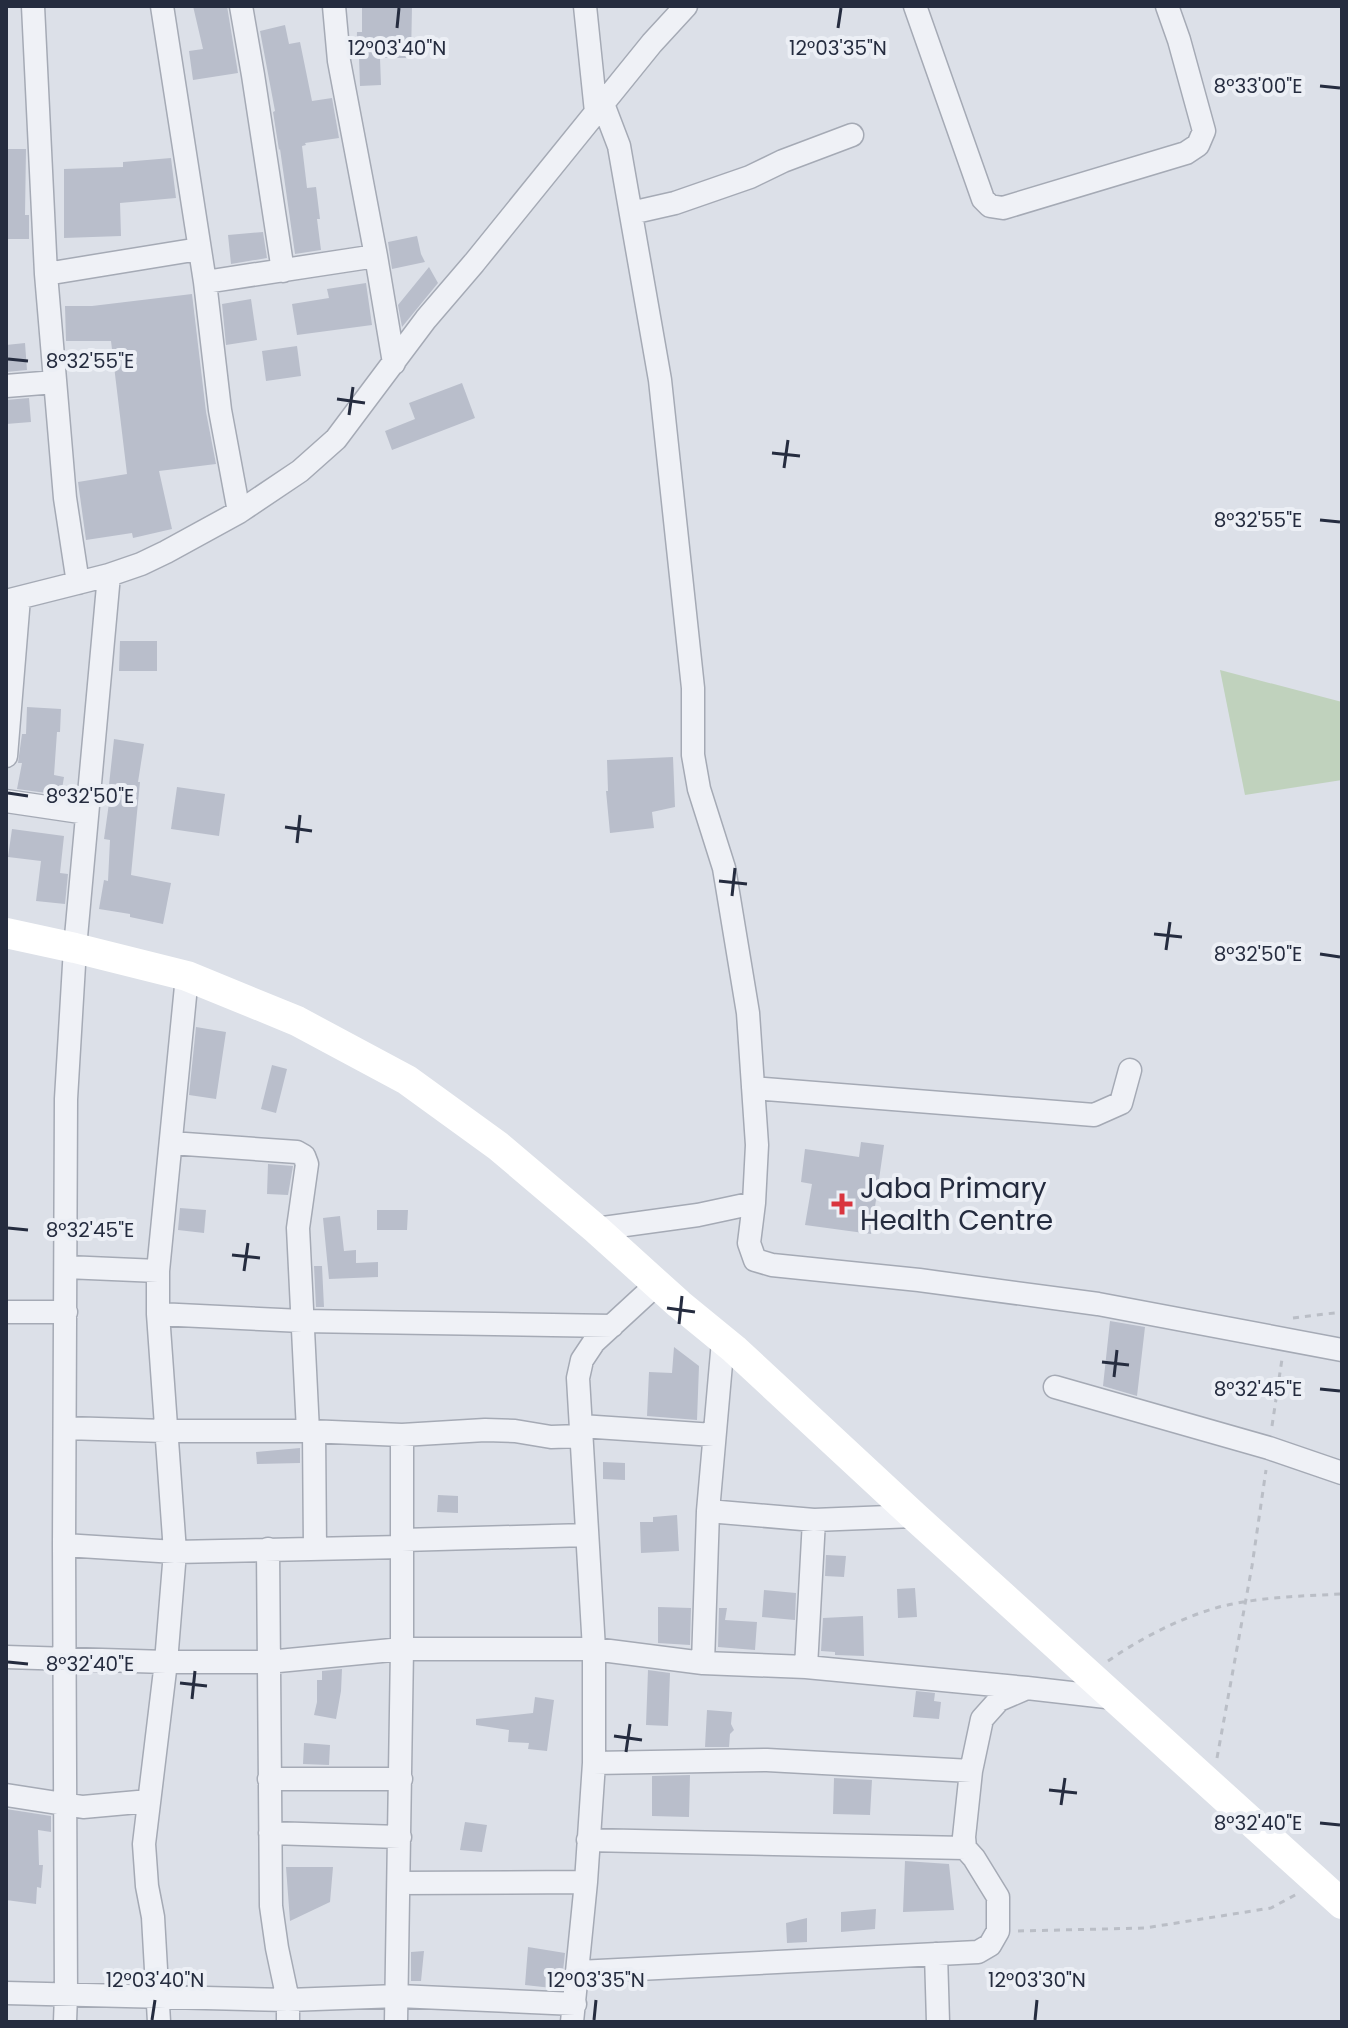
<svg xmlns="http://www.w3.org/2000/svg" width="1348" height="2028" font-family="Poppins,sans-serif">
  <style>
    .green { fill: #c0d2bd }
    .building { fill: #b9becb }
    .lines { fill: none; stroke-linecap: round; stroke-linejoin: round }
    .minor-casing { stroke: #a5aab5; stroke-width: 25 }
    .path { stroke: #babec6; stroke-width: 3; stroke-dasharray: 6 6; stroke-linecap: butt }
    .minor { stroke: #eff1f6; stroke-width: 22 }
    .secondary { stroke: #fff; stroke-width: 30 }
    .ticks { fill: none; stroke: #252c3f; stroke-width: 3 }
    .poi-dot { fill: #d9353e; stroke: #eceff5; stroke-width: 3 }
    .labels { text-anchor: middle; stroke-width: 8; stroke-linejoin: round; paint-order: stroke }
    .poi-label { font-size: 28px; fill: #252c3f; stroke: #eceff5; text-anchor: start }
    .ticks-label { font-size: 20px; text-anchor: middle; fill: #252c3f; stroke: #eceff5; stroke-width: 8; stroke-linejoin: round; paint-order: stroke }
  </style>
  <rect width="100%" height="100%" fill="#dce0e8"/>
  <!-- green -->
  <path class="green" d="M1220,670L1342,702V780L1245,795Z"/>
  <!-- building -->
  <path class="building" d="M193,6H227L238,73L193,80L189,51L203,49Z
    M362,6H412L411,58H380L381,85L360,86L359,57H356L357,32H362Z
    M285,25L289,44L300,42L312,101L332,98L339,138L305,143L306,145L302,146L307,188L316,187L320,219H317L321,250L295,254L280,149L279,150L273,112L275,111L260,31Z
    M6,149H26L25,215H29V239H6Z
    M171,158L176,198L120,203L121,236L64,238V169L123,167V162Z
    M263,232L267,258L231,264L228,235Z
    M417,236L421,254L425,262L392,269L388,242Z
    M429,267L438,283L402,327L398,305Z
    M366,283L372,325L297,335L292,304L329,298L327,289Z
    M192,294L206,412L216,464L159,471L172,529L133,538L132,533L86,540L78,482L127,474L111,341H66L65,306H92Z
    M251,299L257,340L226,345L222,304Z
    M25,343L27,370L6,372V345Z
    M297,346L301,376L266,381L262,351Z
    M462,383L475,418L392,450L385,431L415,419L409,403Z
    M29,398L31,422L6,424V400Z
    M120,641H157V671H119Z
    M27,707L61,709L60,732H57L54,775L64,777L61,795L17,789L22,763H18L22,734H26Z
    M114,739L144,744L138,782H140L131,875L171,883L163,924L130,917V914L99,909L104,880L108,881L110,840L104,839L109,803H107Z
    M673,757L675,807L652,812L654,828L610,833L606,791H608L607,760Z
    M177,787L225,794L219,836L171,829Z
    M12,829L64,836L60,873L68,874L65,904L36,901L41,861L8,857Z
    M196,1027L226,1032L216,1099L189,1095Z
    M272,1065L287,1069L276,1113L261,1109Z
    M861,1142L884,1145L871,1234L805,1225L812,1184L801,1182L805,1149L859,1157Z
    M268,1164L293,1166L288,1195L267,1194Z
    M180,1208L206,1210L204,1233L178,1230Z
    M377,1210H408L407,1230H377Z
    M340,1216L344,1251L356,1250V1263L378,1262V1277L329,1279L323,1218Z
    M314,1266H322L324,1307H316Z
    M1110,1321L1145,1327L1137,1396L1103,1386Z
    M674,1347L699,1366L697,1420L647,1416L649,1372L672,1373Z
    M300,1448V1463L257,1464L256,1452Z
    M603,1462L625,1463V1480L603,1479Z
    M438,1495L458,1496V1513L437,1512Z
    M677,1515L679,1551L641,1553L640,1522H653V1517Z
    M826,1555L846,1556L844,1577L825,1576Z
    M915,1588L917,1617L898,1618L897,1589Z
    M764,1590L796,1593L795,1620L762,1617Z
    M658,1607L691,1608L690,1645L658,1643Z
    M719,1608H727L725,1620L757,1622L755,1650L718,1647Z
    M863,1616L864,1656L835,1655V1652L821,1651L823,1618Z
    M342,1669L341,1691L336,1719L314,1715L317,1702V1680H322V1671Z
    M648,1670L670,1673L668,1726L646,1725Z
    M916,1691L935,1693L934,1701L941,1702L939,1719L913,1717Z
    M535,1697L554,1700L547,1751L528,1749L529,1743L508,1742L509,1730L476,1725V1719L533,1713Z
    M707,1710L732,1712L731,1724L734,1730L730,1734L729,1747H705Z
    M304,1743L330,1745L329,1765L303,1764Z
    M690,1775L689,1817L652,1816V1776Z
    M834,1778L872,1780L870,1815L833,1814Z
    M6,1809L51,1816V1832L38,1830L39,1865H43L41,1888L37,1887L36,1904L6,1900Z
    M465,1822L487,1825L482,1852L460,1850Z
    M905,1861L949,1864L954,1910L903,1912Z
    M286,1867H333L330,1902L290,1921Z
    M876,1909L875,1929L841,1932V1912Z
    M807,1918V1942L787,1943L786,1923Z
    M528,1947L565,1953L561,1989L525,1985Z
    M424,1951L421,1981H411V1952Z"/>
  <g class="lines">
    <defs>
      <path id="minor" d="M33,6L46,274L65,498L78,583
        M162,6L205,282L220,410L239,512
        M241,6L253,75L283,271
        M334,6L339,61L376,256L394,363
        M585,6L596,112
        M915,6L983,199L990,206L1003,208L1186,153L1198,145L1204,131L1179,40L1167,6
        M603,104L619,146L660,380L693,688V755L699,789L724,868L748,1013L757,1145L754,1203L749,1243L755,1260L772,1265L919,1280L1098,1304L1342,1350
        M631,213L675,203L750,177L783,161L852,135
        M46,274L199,249
        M205,282L376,256
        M6,386L55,382
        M6,601L109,575L141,564L166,552L239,512L300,471L336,439L426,319L474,263L652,43L686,6
        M6,756L19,598
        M6,801L87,813
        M753,1088L1094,1115L1121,1103L1130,1070
        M171,1143L297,1152L304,1156L307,1164L298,1228L308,1431
        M596,1229L698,1215L754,1203
        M66,1267L158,1271
        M6,1312H66
        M158,1314L302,1321L612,1326
        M1055,1387L1269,1448L1342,1473
        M581,1426L714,1435
        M65,1428L165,1431H308L402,1435L485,1430L515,1431L551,1437L581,1436
        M314,1431L315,1548
        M708,1511L723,1341
        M402,1540L587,1535
        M64,1545L175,1552L401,1547
        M268,1549L271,1906L277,1948L288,2000V2022
        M6,1657L166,1662H268L402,1649H594L703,1663L806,1667L1027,1688
        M703,1663L708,1511L814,1520L914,1516
        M806,1667L814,1520
        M594,1763L767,1760L971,1771
        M269,1779H401
        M6,1795L83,1807L149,1801
        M270,1833L400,1837
        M588,1840L965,1848
        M399,1883L586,1882
        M936,1954L938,2022
        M578,1972L978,1952L990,1945L998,1931V1897L974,1858L965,1848L964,1837L971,1771L982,1719L999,1700L1027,1688L1115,1698
        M6,1993L288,2000L398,1996L575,2004
        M65,2022L66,1995L64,1545L66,1099L75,948L109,575
        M159,2022L153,1917L147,1886L144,1844L166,1662L175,1552L158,1314V1271L187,976
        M396,2022L402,1649V1435
        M572,2022L586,1882L594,1763V1649L578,1378L582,1360L594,1342L657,1284"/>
    </defs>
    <!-- minor casing -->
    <use href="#minor" class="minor-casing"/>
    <!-- path -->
    <path class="path" d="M1293,1318L1342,1312
      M1272,1426L1282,1359
      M1108,1661C1141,1638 1180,1618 1219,1607C1259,1597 1301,1596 1342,1594
      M1217,1758L1252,1566L1266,1470
      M1018,1931L1145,1928L1271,1908L1297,1894"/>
    <!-- minor -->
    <use href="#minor" class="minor"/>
    <!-- secondary -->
    <path class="secondary" d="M6,933L75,948L187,976L297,1021L407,1080L498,1146L596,1229L679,1304L734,1349L914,1516L1342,1904"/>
  </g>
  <!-- ticks -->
  <path class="ticks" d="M397,28L399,8M838,28L841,8M1320,86L1340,88M8,359L28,361M337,399L365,403M349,415L353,387M772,453L800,456M784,468L788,440M1320,520L1340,522M8,793L28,796M285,827L312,831M297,843L300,815M719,881L747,884M732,896L735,868M1154,934L1182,937M1166,950L1170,922M1320,954L1340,957M8,1228L28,1230M232,1255L260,1258M244,1271L248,1243M667,1308L695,1312M679,1324L682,1296M1102,1362L1129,1365M1114,1377L1117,1350M1320,1389L1340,1391M8,1662L28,1664M180,1683L207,1686M192,1699L195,1671M614,1736L642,1740M626,1752L630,1724M1049,1790L1077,1793M1061,1805L1065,1778M1320,1823L1340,1825M152,2020L155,2000M594,2020L596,2000M1035,2020L1037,2000"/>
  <!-- markers -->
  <path class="poi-dot" d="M838 1192h8v8h8v8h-8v8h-8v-8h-8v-8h8z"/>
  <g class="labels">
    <!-- poi labels -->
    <g class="poi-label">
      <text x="860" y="1198">Jaba Primary<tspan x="860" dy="32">Health Centre</tspan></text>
    </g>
  </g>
  <g class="ticks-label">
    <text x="397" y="55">12°03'40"N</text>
    <text x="838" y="55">12°03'35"N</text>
    <text x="1258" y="93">8°33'00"E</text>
    <text x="90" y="368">8°32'55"E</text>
    <text x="1258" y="527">8°32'55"E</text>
    <text x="90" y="803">8°32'50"E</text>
    <text x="1258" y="961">8°32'50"E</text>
    <text x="90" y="1237">8°32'45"E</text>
    <text x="1258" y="1396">8°32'45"E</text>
    <text x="90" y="1671">8°32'40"E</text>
    <text x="1258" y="1830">8°32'40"E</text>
    <text x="155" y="1987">12°03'40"N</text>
    <text x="596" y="1987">12°03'35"N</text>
    <text x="1037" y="1987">12°03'30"N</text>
  </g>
  <!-- border -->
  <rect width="1348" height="2028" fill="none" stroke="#252c3f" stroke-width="16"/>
</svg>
